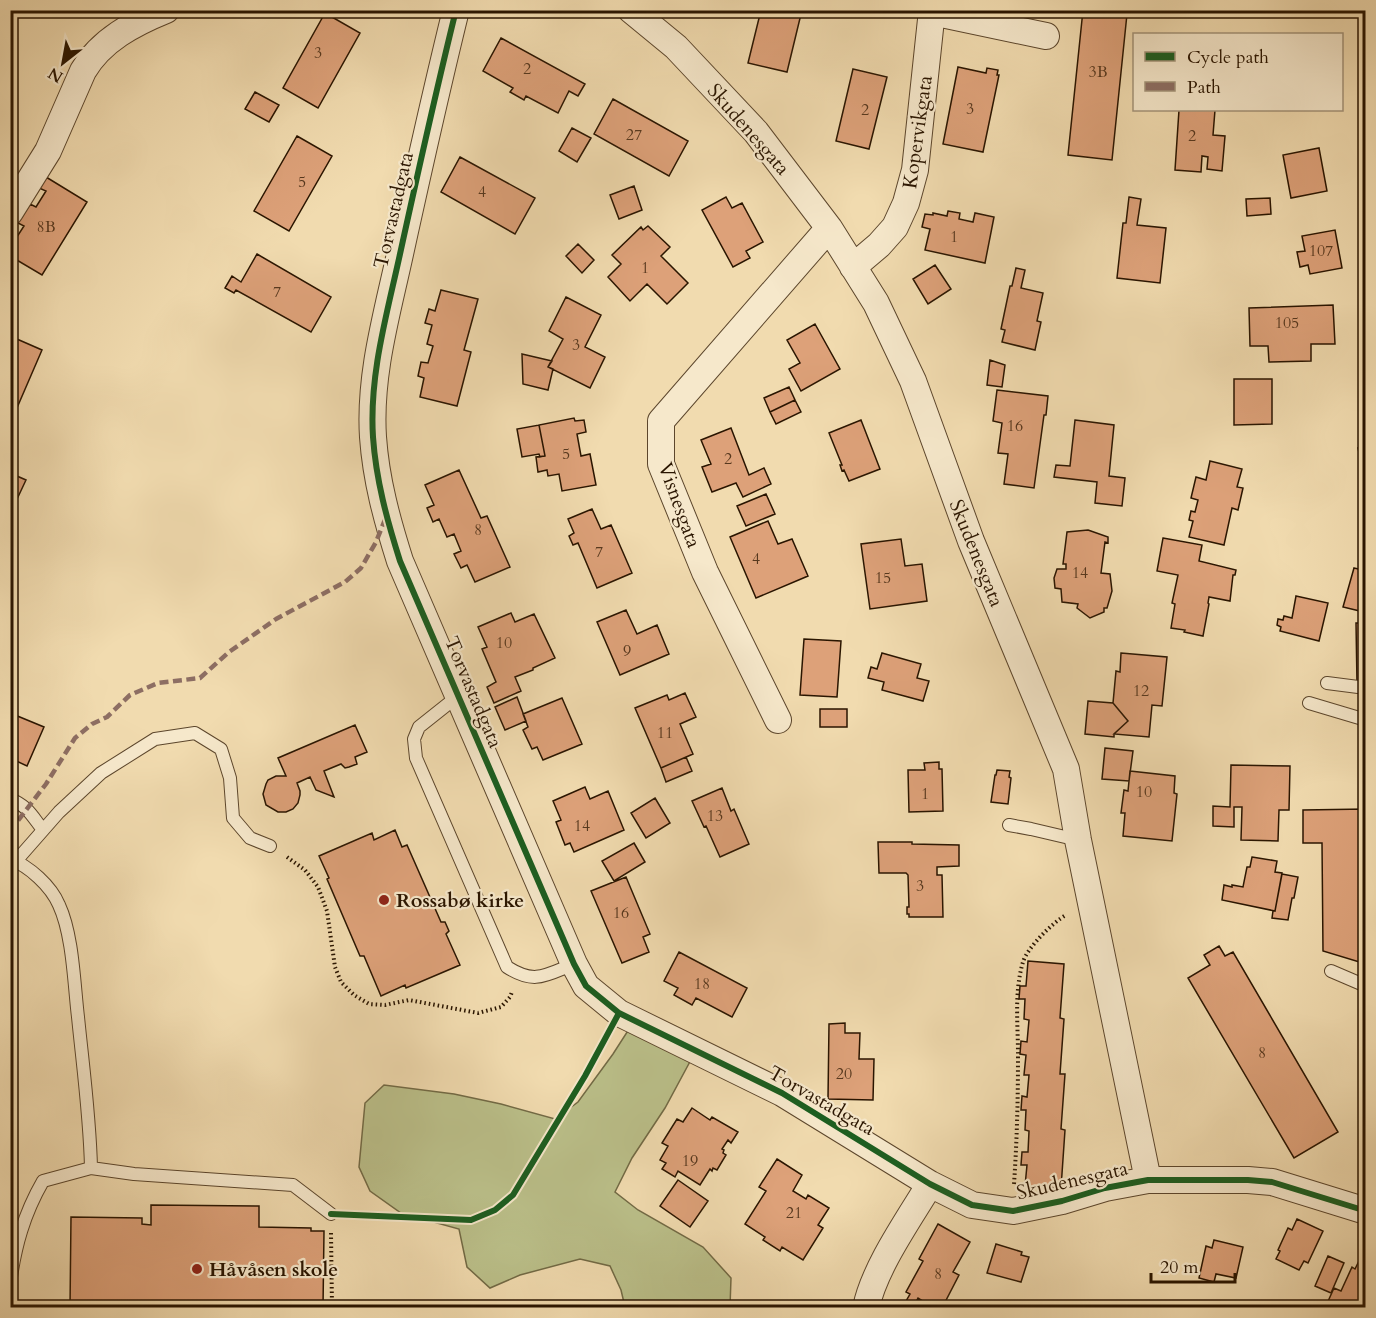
<svg xmlns="http://www.w3.org/2000/svg" width="1376" height="1318" font-family="Cardo,serif">
  <style>
    .green { fill: #bbc08a; stroke: #726a45; stroke-width: 1.5 }
    .building { fill: #dda179; stroke: #2a1500; stroke-width: 1.5 }
    .lines { fill: none; stroke-linecap: round; stroke-linejoin: round }
    .lane-casing { stroke: #5c462c; stroke-width: 14 }
    .street-casing { stroke: #5c462c; stroke-width: 28 }
    .path { stroke: #2a1500; stroke-width: 4; stroke-dasharray: 1.5 3; stroke-linecap: butt }
    .lane { stroke: #f6e8cb; stroke-width: 12 }
    .street { stroke: #f6e8cb; stroke-width: 26 }
    .quiet { stroke: #8d6e63; stroke-width: 4.5; stroke-dasharray: 9 4.5; stroke-linecap: butt }
    .cycleway-casing { stroke: #f6e8cb; stroke-width: 10 }
    .cycleway { stroke: #1b5e20; stroke-width: 6 }
    .poi-dot { fill: #8f2418; stroke: #f6e8cb; stroke-width: 2 }
    .labels { text-anchor: middle; stroke-width: 4.5; stroke-linejoin: round; paint-order: stroke }
    .number-label { font-size: 16px; fill: #57381e }
    .street-label { font-size: 20px; fill: #2a1500; stroke: #f6e8cb }
    .poi-label { font-size: 20px; font-weight: bold; fill: #2a1500; stroke: #f6e8cb; text-anchor: start }
  </style>
  <rect width="100%" height="100%" fill="#f1dbaf"/>
  <filter id="stains"><feTurbulence type="fractalNoise" baseFrequency=".00333" numOctaves="4"/><feColorMatrix values="0 0 0 0 .2 0 0 0 0 .09 0 0 0 0 .02 0 0 0 .5 -.17"/></filter>
  <radialGradient id="worn" r=".72"><stop offset=".6" stop-color="#630" stop-opacity="0"/><stop offset="1" stop-color="#630" stop-opacity=".3"/></radialGradient>
  <!-- green -->
  <path class="green" d="M640,1012L693,1056L665,1108L632,1158L615,1192L638,1210L703,1247L731,1278L730,1307H625L621,1290L610,1266L580,1259L520,1275L490,1288L467,1267L459,1229L401,1213L370,1191L359,1167L365,1103L384,1085L454,1094L501,1104L555,1119L578,1102L613,1054Z"/>
  <!-- building -->
  <path class="building" d="M761,10H802L787,72L748,63Z
    M1083,10L1127,14L1112,160L1068,155Z
    M325,13L360,33L318,108L283,88Z
    M501,38L585,84L578,96L569,91L558,113L526,96L524,100L510,92L513,88L483,71Z
    M958,67L986,73L987,68L998,70L997,75H999L983,152L943,144Z
    M853,69L887,77L869,149L836,141Z
    M255,92L279,105L269,122L245,109Z
    M613,99L688,141L669,176L594,134Z
    M1179,110H1215L1213,135L1225,136L1222,171L1207,169L1208,157L1202,156L1201,172L1175,170Z
    M572,128L591,138L577,162L559,151Z
    M297,136L332,156L289,231L254,211Z
    M1319,148L1327,191L1291,198L1283,155Z
    M460,157L535,198L515,234L441,192Z
    M46,177L87,202L42,275L10,256V241L13,243L24,226L18,223L30,204L36,207L46,191L39,188Z
    M634,186L642,210L619,219L610,195Z
    M726,197L732,208L742,203L763,242L746,251L750,258L733,267L702,210Z
    M1129,197L1141,199L1137,225L1166,228L1160,283L1117,278L1123,223H1126Z
    M1270,198L1271,214L1247,216L1246,199Z
    M948,211L960,213L959,219L973,222L975,213L994,217L985,263L925,250L930,229L922,227L925,214L933,215V213L947,216Z
    M648,226L670,247L661,256L688,283L667,304L647,284L630,301L608,277L621,264L612,255L641,227L643,230Z
    M1335,230L1342,268L1310,274L1308,265L1300,267L1297,252L1305,251L1302,236Z
    M578,244L594,260L582,273L566,256Z
    M257,254L331,297L311,332L236,290L234,293L225,288L232,276L241,282Z
    M935,265L951,289L928,304L913,279Z
    M1016,268L1025,270L1021,288L1043,293L1037,321L1041,322L1035,350L1002,342L1005,330L1001,329L1010,286H1012Z
    M441,290L478,299L464,350L471,352L457,406L420,397L424,378L418,376L421,362L428,363L433,346L427,344L432,325L425,323L429,309L435,311Z
    M566,297L601,315L585,347L605,357L590,388L548,367L563,339L549,331Z
    M1333,305L1335,344H1311V361L1269,362L1268,346H1250L1249,308Z
    M815,324L840,369L801,391L789,369L800,363L787,340Z
    M10,336L42,350L13,417L10,416Z
    M522,354L552,361L548,367L553,369L548,390L523,384Z
    M990,360L1005,365L1002,387L987,385Z
    M1234,379H1272V424L1234,425Z
    M789,387L795,400L770,412L764,398Z
    M997,390L1048,396L1046,415H1044L1034,488L1004,484L1008,454L998,453L1002,423L993,421Z
    M795,400L801,412L776,424L770,412Z
    M574,418L575,421L584,420L586,432L577,434L581,456L590,454L596,485L562,491L559,474L548,476L547,470L538,472L536,457L545,456L539,425Z
    M861,420L880,469L849,481L844,470L842,471L840,465H842L829,433Z
    M1075,420L1114,425L1109,476L1125,478L1122,506L1095,503L1097,482L1054,477L1056,465L1070,466Z
    M539,425L545,456L540,457L539,454L522,457L517,429Z
    M731,428L749,475L764,468L771,484L743,497L736,483L712,492L702,467L711,464L701,440Z
    M1366,447V487L1358,448Z
    M1210,461L1242,469L1237,487L1243,488L1238,510L1232,508L1224,545L1189,537L1193,521L1189,520L1191,511L1195,512L1198,500L1191,498L1196,477L1206,480Z
    M459,470L481,518L487,516L510,567L475,582L467,565L461,568L454,554L461,551L454,534L447,537L439,519L433,522L427,508L434,505L425,485Z
    M10,473L26,480L10,514Z
    M766,494L775,514L746,526L737,506Z
    M592,509L601,529L611,525L632,573L597,588L578,543L573,545L569,536L574,533L568,519Z
    M768,521L778,544L792,539L808,576L756,598L730,537Z
    M1088,530L1108,537V543L1105,542L1101,573L1110,574L1112,591L1107,608H1104V612L1090,618L1077,608L1078,604L1062,602L1061,589L1055,588L1054,578L1057,569H1066V564H1063L1067,532Z
    M1163,538L1202,545L1199,561L1236,570L1235,575H1233L1230,601L1209,597L1208,603L1209,604L1203,636L1184,632L1185,630L1171,628L1175,604L1172,603L1178,575L1157,571Z
    M901,539L905,566L922,564L927,601L870,609L861,544Z
    M1354,568L1363,570L1360,583L1366,584V604L1364,612L1343,607Z
    M1296,596L1328,603L1319,641L1280,631L1281,627L1277,625L1278,619L1283,620L1284,616L1292,618Z
    M626,610L637,634L657,625L669,654L620,675L597,622Z
    M511,613L515,622L534,614L555,658L533,668V670L515,677L521,691L494,703L487,687L496,682L482,649L487,647L478,627Z
    M1356,623H1366V683H1357Z
    M804,639L841,641L837,697L800,695Z
    M882,653L921,664L917,678L929,681L923,701L882,690L884,682L868,678L871,667L877,669Z
    M1121,653L1167,657L1162,706L1152,705L1149,737L1114,734L1128,721L1113,703L1116,671L1120,672Z
    M685,693L696,717L680,724L693,754L661,768L635,708L667,695L669,700Z
    M517,697L526,721L505,730L495,707Z
    M562,698L582,744L543,760L537,747L532,749L523,730L528,727L523,714Z
    M1088,701L1113,703L1128,721L1114,734V737L1085,734Z
    M820,709H847V727H820Z
    M10,710L16,712L15,715L44,727L27,766L10,758Z
    M355,725L367,752L355,757L357,764L349,767L345,768L341,764L324,771L334,797L316,790L310,777L297,783L300,791V795L298,803L293,809L286,812H278L266,805L263,794L266,784L268,780L276,776H286L278,758Z
    M1105,748L1133,751L1129,781L1102,779Z
    M686,757L692,771L666,782L661,768Z
    M939,762V769H942L943,811L909,812L908,770H925L924,763Z
    M1231,765L1290,766L1289,810H1279L1278,841L1241,840L1242,807H1234V827L1213,826V806L1230,807Z
    M997,770L1010,771L1009,777L1011,778L1008,804L991,802L995,775H996Z
    M1130,771L1175,776L1174,793L1177,794L1172,841L1123,836L1125,813H1121L1124,790L1128,791Z
    M585,787L590,799L608,791L624,830L574,852L570,843L565,845L556,822L561,820L553,801Z
    M722,788L731,811L734,809L749,844L720,857L706,826L704,827L692,801Z
    M655,798L670,823L646,838L631,813Z
    M1366,809V964L1323,951L1322,843H1303V810Z
    M395,830L402,847L407,845L441,922H445L449,931L446,934L460,965L406,988L405,985L381,996L364,956H360L327,879L329,878L319,856L372,833L374,840Z
    M878,842H912V844L959,845V866L937,867V875H942L943,917H909V914H907V907H909L908,875L906,873H879Z
    M634,843L645,862L614,881L602,861Z
    M1252,857L1277,861L1275,872L1282,873L1275,911L1222,900L1224,885L1232,887V885L1243,887L1247,867H1250Z
    M1282,874L1298,877L1294,898H1292L1288,920L1272,918L1273,911H1275Z
    M626,877L650,934L643,937L649,952L622,963L591,891Z
    M1219,946L1225,956L1233,952L1338,1132L1294,1158L1188,978L1210,965L1204,955Z
    M679,952L747,988L732,1017L696,998L692,1005L674,995L678,988L664,981Z
    M1028,961L1064,964L1060,1018L1064,1019L1060,1074H1065L1061,1129L1065,1130L1061,1188L1025,1186L1027,1165H1021L1022,1152H1028L1029,1131L1025,1130L1026,1110H1021L1022,1096L1027,1097L1029,1075H1024L1026,1055L1020,1054L1021,1041L1027,1042L1029,1020L1024,1019L1025,999H1019L1020,986H1026Z
    M845,1023V1033H860L859,1059H874L873,1100L828,1099L829,1024Z
    M692,1108L710,1120L712,1117L738,1132L731,1143L728,1140L722,1149L724,1150L723,1153L726,1155L717,1170L713,1168L712,1171L710,1169L700,1185L678,1171L675,1177L662,1169L666,1163L660,1160L668,1146L662,1143L677,1119L683,1122Z
    M777,1159L802,1175L793,1191L806,1199L808,1195L829,1208L818,1225L823,1228L803,1260L782,1247L780,1251L763,1240L765,1237L745,1224L766,1191L759,1187Z
    M678,1180L708,1201L690,1227L660,1206Z
    M151,1205L259,1206V1227L311,1228V1231H324L323,1308H70L71,1217L142,1218V1224L151,1225Z
    M1297,1219L1323,1231L1308,1263L1304,1261L1299,1270L1276,1259L1280,1251L1278,1250L1288,1228L1292,1230Z
    M938,1224L970,1242L953,1272L959,1275L942,1308H934L918,1298L913,1308H902L910,1294L906,1292L923,1261L919,1259Z
    M1214,1240L1243,1247L1236,1278L1216,1274L1214,1282L1199,1278L1206,1246L1212,1248Z
    M996,1244L1022,1252L1021,1255L1029,1257L1021,1282L987,1273Z
    M1328,1256L1344,1263L1331,1293L1315,1286Z
    M1359,1261L1366,1264V1308H1325L1334,1288L1341,1291L1352,1267L1355,1269Z"/>
  <g class="lines">
    <defs>
      <path id="lane" d="M1327,683L1366,688
        M458,696L419,727L414,739L416,758L507,967C535,985 546,975 574,964
        M1309,703L1366,720
        M10,799C28,806 32,816 43,830
        M1009,825L1031,829L1078,840
        M10,859C29,866 51,886 59,905C73,935 74,984 78,1017C83,1067 90,1118 91,1168
        M16,861L59,812L101,773L155,739L195,733L221,749L230,778L233,818L250,838L270,846
        M1331,971L1366,986
        M10,1284C15,1246 24,1214 43,1181L91,1168L134,1174L293,1185L331,1214"/>
      <path id="street" d="M456,10C436,91 418,172 400,254C387,314 369,375 373,437C376,480 387,520 400,561L574,964L586,986L619,1013L782,1093L930,1184L972,1205L1013,1211L1062,1201L1105,1188L1148,1180H1248L1272,1182L1366,1211
        M631,10L676,47L756,132L829,228L876,303L913,381L971,541L1066,769L1078,840L1148,1180
        M932,12L1046,36
        M10,212L48,151L83,71C101,40 134,23 166,10
        M853,267L879,245L895,227L906,203L915,170L932,10
        M778,720L705,572L661,464V421L829,228
        M866,1308C874,1268 909,1219 930,1184"/>
    </defs>
    <!-- lane casing -->
    <use href="#lane" class="lane-casing"/>
    <!-- street casing -->
    <use href="#street" class="street-casing"/>
    <!-- path -->
    <path class="path" d="M287,857L305,870L318,887L327,911L335,967L341,982L354,995L369,1004L385,1005L409,1000L478,1013L501,1007L510,997L512,992
      M1014,1184C1017,1140 1018,1098 1018,1054C1018,1024 1014,992 1023,962C1027,948 1053,922 1066,915
      M331,1233L332,1308"/>
    <!-- lane -->
    <use href="#lane" class="lane"/>
    <!-- street -->
    <use href="#street" class="street"/>
    <!-- quiet -->
    <path class="quiet" d="M10,831L46,784L75,738L92,724L107,717L130,695L158,683L200,678L229,652L276,619L345,582L361,568L376,542L386,517"/>
    <defs>
      <path id="cycleway" d="M456,10C436,91 418,172 400,254C387,314 369,375 373,437C376,480 387,520 400,561L574,964L586,986L619,1013L782,1093L930,1184L972,1205L1013,1211L1062,1201L1105,1188L1148,1180H1248L1272,1182L1366,1211
        M331,1214L471,1220L495,1210L513,1195L585,1076L619,1013"/>
    </defs>
    <!-- cycleway casing -->
    <use href="#cycleway" class="cycleway-casing"/>
    <!-- cycleway -->
    <use href="#cycleway" class="cycleway"/>
  </g>
  <!-- markers -->
  <g class="poi-dot">
    <circle cx="384" cy="900" r="6"/>
    <circle cx="197" cy="1269" r="6"/>
  </g>
  <g class="labels">
    <!-- number labels -->
    <g class="number-label">
      <text x="318" y="58">3</text>
      <text x="527" y="74">2</text>
      <text x="1098" y="77">3B</text>
      <text x="970" y="114">3</text>
      <text x="865" y="115">2</text>
      <text x="634" y="140">27</text>
      <text x="1192" y="141">2</text>
      <text x="302" y="187">5</text>
      <text x="482" y="197">4</text>
      <text x="46" y="232">8B</text>
      <text x="954" y="242">1</text>
      <text x="1321" y="256">107</text>
      <text x="645" y="273">1</text>
      <text x="277" y="297">7</text>
      <text x="1287" y="328">105</text>
      <text x="576" y="350">3</text>
      <text x="1015" y="431">16</text>
      <text x="566" y="459">5</text>
      <text x="728" y="464">2</text>
      <text x="478" y="535">8</text>
      <text x="599" y="557">7</text>
      <text x="756" y="564">4</text>
      <text x="1080" y="578">14</text>
      <text x="883" y="583">15</text>
      <text x="504" y="648">10</text>
      <text x="627" y="656">9</text>
      <text x="1141" y="696">12</text>
      <text x="665" y="738">11</text>
      <text x="1144" y="797">10</text>
      <text x="925" y="799">1</text>
      <text x="715" y="821">13</text>
      <text x="582" y="831">14</text>
      <text x="920" y="891">3</text>
      <text x="621" y="918">16</text>
      <text x="702" y="989">18</text>
      <text x="1262" y="1058">8</text>
      <text x="844" y="1079">20</text>
      <text x="690" y="1166">19</text>
      <text x="794" y="1218">21</text>
      <text x="938" y="1279">8</text>
    </g>
    <!-- street labels -->
    <g class="street-label">
      <text transform="translate(749 129) rotate(49)" y="7">Skudenesgata</text>
      <text transform="translate(917 132) rotate(-82)" y="7">Kopervikgata</text>
      <text transform="translate(393 210) rotate(-77)" y="7">Torvastadgata</text>
      <text transform="translate(680 505) rotate(70)" y="7">Visnesgata</text>
      <text transform="translate(977 553) rotate(68)" y="7">Skudenesgata</text>
      <text transform="translate(474 692) rotate(67)" y="7">Torvastadgata</text>
      <text transform="translate(822 1100) rotate(30)" y="7">Torvastadgata</text>
      <text transform="translate(1072 1180) rotate(-13)" y="7">Skudenesgata</text>
    </g>
    <!-- poi labels -->
    <g class="poi-label">
      <text x="396" y="907">Rossabø kirke</text>
      <text x="209" y="1276">Håvåsen skole</text>
    </g>
  </g>
  <!-- margin -->
  <rect width="1376" height="1318" fill="none" stroke="#f1dbaf" stroke-width="36"/>
  <rect x="12" y="12" width="1352" height="1294" fill="none" stroke="#2a1500" stroke-width="3"/>
  <rect x="18" y="18" width="1340" height="1282" fill="none" stroke="#2a1500" stroke-width="1.5"/>
  <!-- legend -->
  <rect x="1133" y="33" width="210" height="78" fill="#f6e8cb" stroke="#a4947a" stroke-width="1.5"/>
  <rect x="1145" y="52" width="30" height="9" fill="#1b5e20" stroke="#a4947a" stroke-width="1.5"/>
  <text x="1187" y="63" font-size="18" fill="#2a1500">Cycle path</text>
  <rect x="1145" y="82" width="30" height="9" fill="#8d6e63" stroke="#a4947a" stroke-width="1.5"/>
  <text x="1187" y="93" font-size="18" fill="#2a1500">Path</text>
  <!-- north arrow -->
  <g transform="translate(63 63) rotate(211)" stroke="#f6e8cb" stroke-width="4.5" paint-order="stroke">
  <path d="M0-4.5L10 22L0 15L-10 22Z" fill="#2a1500"/>
  <text y="-9" font-size="16" font-weight="bold" text-anchor="middle" fill="#2a1500">N</text>
  </g>
  <!-- scale -->
  <path d="M1151 1273v9h84v-9" fill="none" stroke="#2a1500" stroke-width="3"/>
  <text x="1160" y="1273" font-size="18" fill="#2a1500" stroke="#f6e8cb" stroke-width="4.5" paint-order="stroke">20 m</text>
  <rect width="100%" height="100%" filter="url(#stains)"/>
  <rect width="100%" height="100%" fill="url(#worn)"/>
</svg>
